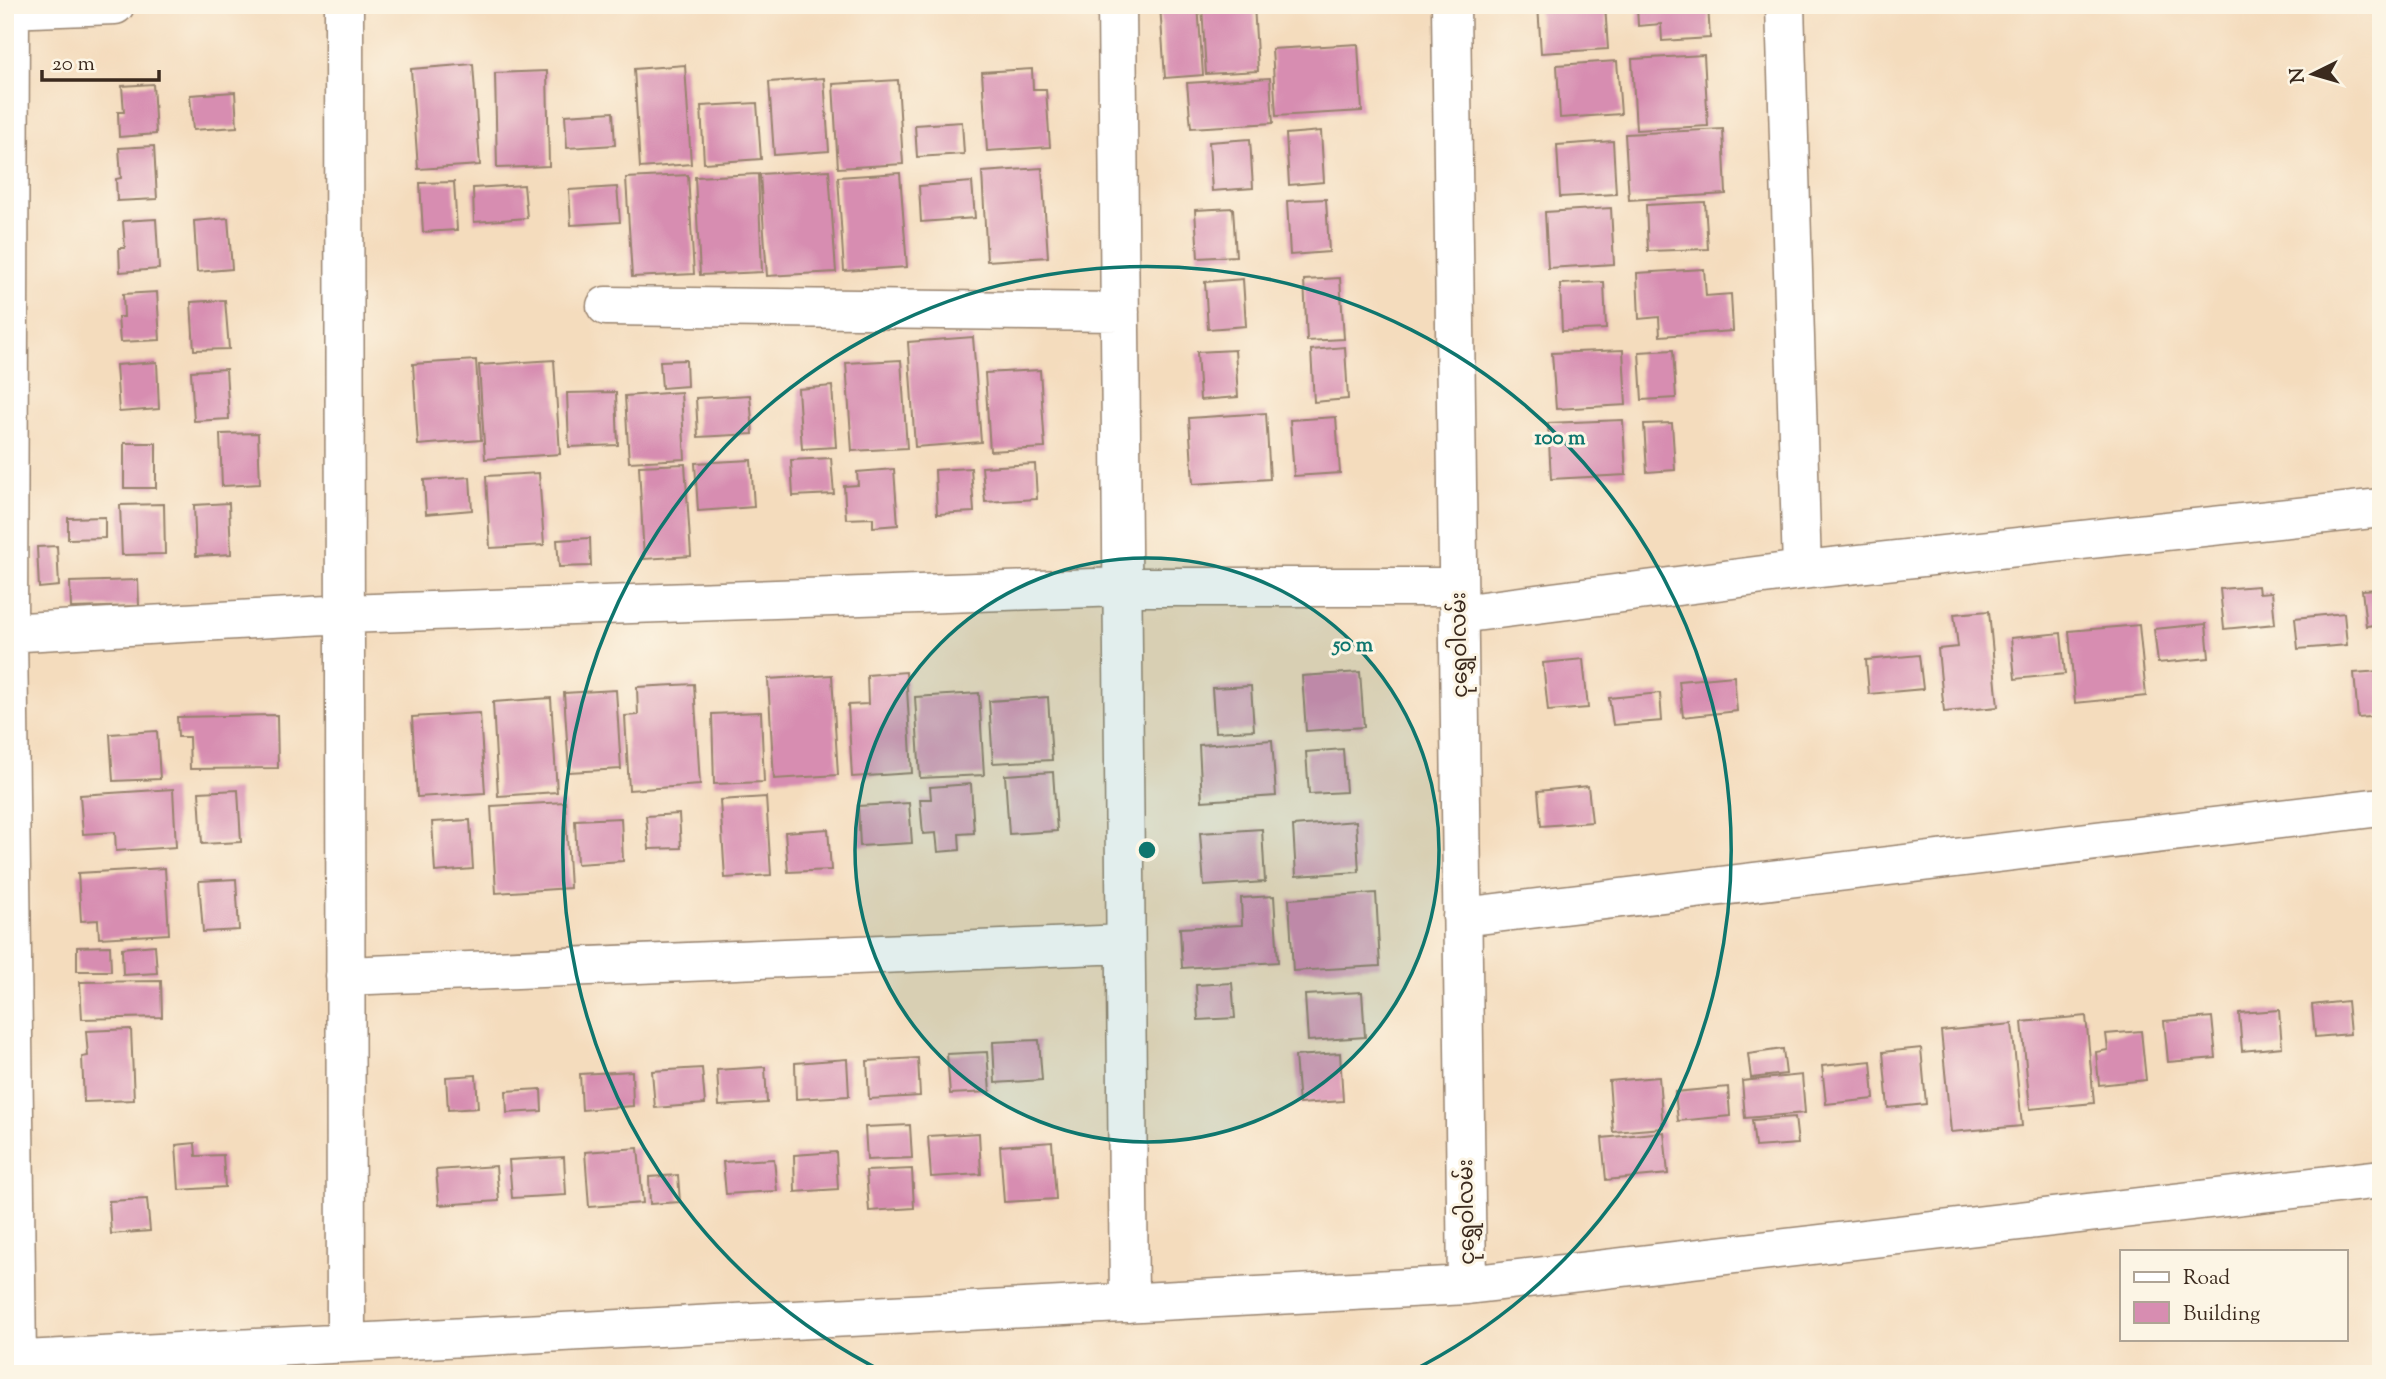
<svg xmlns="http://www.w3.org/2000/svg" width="2386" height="1379" font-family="'Sorts Mill Goudy','Noto Sans Myanmar',serif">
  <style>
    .building { fill: #d78db1 }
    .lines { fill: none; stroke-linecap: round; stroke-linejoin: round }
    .minor-casing { stroke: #98836e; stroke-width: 41 }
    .minor { stroke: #fff; stroke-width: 38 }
    .ring { fill: none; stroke: #0f766e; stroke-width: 3.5 }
    .labels { text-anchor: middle; stroke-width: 6; stroke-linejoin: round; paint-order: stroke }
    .street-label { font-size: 21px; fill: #3b2a1e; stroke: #fcf5e5 }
    .centre { fill: #0f766e; stroke: #fcf5e5; stroke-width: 3.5 }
    .ring-label { font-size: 21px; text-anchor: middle; font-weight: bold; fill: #0f766e; stroke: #fcf5e5; stroke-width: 6; stroke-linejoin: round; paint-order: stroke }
  </style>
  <rect width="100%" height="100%" fill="#fcf5e5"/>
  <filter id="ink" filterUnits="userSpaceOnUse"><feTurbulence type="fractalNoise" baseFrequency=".0143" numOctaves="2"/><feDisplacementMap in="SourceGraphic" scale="14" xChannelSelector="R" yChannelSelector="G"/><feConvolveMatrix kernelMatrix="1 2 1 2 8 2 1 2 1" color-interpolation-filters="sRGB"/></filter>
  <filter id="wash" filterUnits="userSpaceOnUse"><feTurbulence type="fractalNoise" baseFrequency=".00686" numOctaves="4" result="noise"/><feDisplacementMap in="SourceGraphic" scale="28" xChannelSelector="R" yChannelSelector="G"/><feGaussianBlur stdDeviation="1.57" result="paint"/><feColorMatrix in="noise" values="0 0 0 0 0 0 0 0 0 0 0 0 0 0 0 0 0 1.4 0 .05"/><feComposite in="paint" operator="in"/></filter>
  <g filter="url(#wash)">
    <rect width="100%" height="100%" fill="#f4dcbd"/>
    <g id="blocks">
      <!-- building -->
      <path class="building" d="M1160,5H1198L1203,75L1165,78Z
        M1202,5H1254L1258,71L1206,74Z
        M1538,5H1605L1608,49L1541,53Z
        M1637,5H1708L1710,38L1662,41L1661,24L1638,26Z
        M1358,44L1362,111L1276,116L1272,49Z
        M1704,55L1708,126L1636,130L1632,59Z
        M1617,61L1621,114L1560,118L1557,65Z
        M473,64L480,165L418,169L411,69Z
        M685,65L691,164L640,168L634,69Z
        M1032,69L1033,89H1046L1050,147L987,151L982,72Z
        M547,71L549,166L497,168L495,73Z
        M824,78L829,151L774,155L769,82Z
        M1270,78L1273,123L1191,128L1187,83Z
        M898,80L903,164L838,168L833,84Z
        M153,84L156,134L119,137L118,112H124L122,86Z
        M235,92L237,127L193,130L190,95Z
        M757,103L761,159L704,163L701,106Z
        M613,112L615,145L567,148L565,115Z
        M962,122L964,154L917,157L915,125Z
        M1723,129L1726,194L1629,200L1625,134Z
        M1321,131L1324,182L1289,185L1286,134Z
        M1250,139L1253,188L1212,191L1209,142Z
        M1613,141L1616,194L1560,197L1557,145Z
        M154,146L157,199L117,201L116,179L121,178L119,148Z
        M1042,168L1048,257L987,261L982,172Z
        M829,170L836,272L767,276L760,174Z
        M900,173L907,267L844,271L838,177Z
        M758,174L762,272L700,275L695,177Z
        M688,175L694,274L632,277L626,178Z
        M454,182L457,230L423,232L420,183Z
        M972,182L975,218L921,222L919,186Z
        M524,185L527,218L474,222L473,188Z
        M617,187L620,222L571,225L569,190Z
        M1326,199L1329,252L1290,255L1287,201Z
        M1705,202L1708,249L1648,251L1646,205Z
        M1233,208L1236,256L1198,258L1195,210Z
        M1611,208L1614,264L1548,268L1545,212Z
        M228,218L232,269L197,272L194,221Z
        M156,219L159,269L120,272L119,248H125L123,221Z
        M1704,269L1706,296L1731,294L1733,331L1660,336L1659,317L1639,319L1637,273Z
        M1340,278L1344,339L1307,341L1304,280Z
        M1243,279L1246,326L1208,329L1205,282Z
        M1604,282L1606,329L1562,331L1560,284Z
        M157,292L160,340L120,342L118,317H124L123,294Z
        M225,300L229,349L194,350L191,302Z
        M973,337L981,442L915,447L908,342Z
        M1345,347L1348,399L1314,402L1311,350Z
        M1235,350L1238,397L1200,400L1197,352Z
        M1623,350L1626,405L1556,409L1552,353Z
        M1673,350L1676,398L1642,400L1639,352Z
        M476,360L481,440L418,445L413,364Z
        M554,360L560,454L485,459L479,365Z
        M686,360L687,386L662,388L660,361Z
        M901,360L907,448L852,451L846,363Z
        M157,362L159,409L119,412L116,365Z
        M226,369L229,419L194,421L191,371Z
        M1040,370L1045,448L990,451L985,373Z
        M832,386L836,447L802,449L798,389Z
        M616,392L618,445L569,447L567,393Z
        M681,392L685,459L629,462L625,396Z
        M750,395L753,434L698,437L696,398Z
        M1266,413L1270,479L1193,484L1189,418Z
        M1336,417L1340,473L1294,476L1290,420Z
        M1623,420L1626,475L1551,479L1548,423Z
        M1672,423L1675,470L1647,472L1644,424Z
        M258,433L260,484L222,486L220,434Z
        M124,443H156V488H124Z
        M831,458L834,494L793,496L791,460Z
        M751,460L754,507L698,511L695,463Z
        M685,464L691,556L644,559L639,466Z
        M1035,464L1037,499L985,502L982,467Z
        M971,468L974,512L937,514L935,470Z
        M894,469L898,525L873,527V518L846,519L844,486L858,485L857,472Z
        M539,473L544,545L490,548L486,476Z
        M470,477L472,510L426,514L424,480Z
        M229,503L231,554L196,556L194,505Z
        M164,504L165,554L122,555L120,505Z
        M105,517V538L68,539V518Z
        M590,538L591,566L559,567L557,540Z
        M57,546L59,586L39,588L37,547Z
        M138,580L139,606L71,608L70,582Z
        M2258,586L2259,593L2272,592L2275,624L2224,629L2220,589Z
        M2381,589V624L2366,626L2362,590Z
        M1989,611L1998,707L1944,712L1938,649L1958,647L1954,614Z
        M2344,613L2347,645L2298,649L2295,618Z
        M2206,624L2209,658L2158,663L2154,629Z
        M2139,625L2146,696L2075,703L2069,631Z
        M2061,633L2065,674L2015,679L2011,638Z
        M1919,655L1923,689L1869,694L1866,660Z
        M1583,659L1588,708L1548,711L1543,663Z
        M2381,671V716L2358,718L2354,673Z
        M906,672L912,773L852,777L848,705L868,704L867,675Z
        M1360,672L1364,727L1306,731L1302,676Z
        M832,675L838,775L774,779L768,679Z
        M1734,676L1737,711L1683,717L1679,681Z
        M694,684L700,785L629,790L625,716L638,715L637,687Z
        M1251,686L1254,730L1215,732L1212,688Z
        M616,690L621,769L569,772L564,693Z
        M979,693L984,775L920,778L915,697Z
        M1660,693L1662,721L1613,725L1609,698Z
        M1048,697L1052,760L993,763L989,701Z
        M551,698L557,792L498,796L493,702Z
        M761,712L764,782L714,784L712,714Z
        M480,713L485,793L417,797L412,717Z
        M277,715L278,768L190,769L189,737H178L177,717Z
        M157,731L160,779L113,781L110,734Z
        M1272,740L1276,796L1202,801L1199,745Z
        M1343,749L1346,792L1309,794L1306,752Z
        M1053,772L1057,831L1009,834L1005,775Z
        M971,784L974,833L959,834L960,850L938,852L936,833L923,834L920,799H931L930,787Z
        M1588,786L1592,822L1541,826L1538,791Z
        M173,789L176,847L116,851L115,832L83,834L80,795Z
        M238,790L241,842L202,844L199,792Z
        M766,797L771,875L725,878L720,800Z
        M565,802L570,888L496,893L491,806Z
        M909,803L912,843L860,846L858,806Z
        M679,814L681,848L649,849L646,816Z
        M621,818L623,861L577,864L575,820Z
        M470,820L473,869L435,872L432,822Z
        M1356,821L1359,872L1296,876L1293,826Z
        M828,829L831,870L788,872L785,832Z
        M1262,829L1265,882L1204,886L1200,833Z
        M165,868L169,934L99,938L98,920L81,921L78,873Z
        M236,879L239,930L203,932L199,881Z
        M1376,893L1380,966L1293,971L1289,899Z
        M1274,896L1278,962L1182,968L1180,928L1242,925L1241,898Z
        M155,945L157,973L123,975L122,948Z
        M110,946L111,971H77V947Z
        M161,981L162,1017L82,1019L80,982Z
        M1232,983L1235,1018L1198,1020L1196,985Z
        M2381,983V1030H2379L2375,984Z
        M1362,992L1365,1037L1308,1041L1305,995Z
        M2347,1001L2350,1034L2315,1037L2312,1005Z
        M2279,1010L2282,1047L2242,1051L2239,1013Z
        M2086,1016L2094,1103L2030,1109L2022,1022Z
        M2212,1017L2216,1058L2168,1062L2164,1021Z
        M2012,1024L2022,1126L1951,1132L1941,1031Z
        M131,1029L134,1100L84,1102L82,1057L88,1056L86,1031Z
        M2141,1031L2146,1080L2099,1085L2096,1052L2108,1050L2106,1034Z
        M1039,1040L1042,1080L995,1083L993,1042Z
        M1921,1048L1926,1104L1888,1108L1883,1052Z
        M1783,1049L1786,1074L1751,1078L1748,1054Z
        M987,1052L990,1092L950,1094L947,1054Z
        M1340,1053L1343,1101L1299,1104L1295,1056Z
        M918,1058L920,1096L869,1099L867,1061Z
        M847,1059L849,1096L796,1099L795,1063Z
        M1871,1061L1874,1099L1826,1104L1822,1066Z
        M765,1067L767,1103L719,1106L717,1070Z
        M702,1068L705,1104L655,1108L652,1071Z
        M632,1071L633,1106L582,1110L580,1074Z
        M476,1075L478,1108L448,1110L446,1077Z
        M1802,1075L1805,1113L1745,1118L1742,1081Z
        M1659,1077L1663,1128L1613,1132L1609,1081Z
        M1728,1087L1730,1116L1678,1121L1675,1092Z
        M541,1089L542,1111L507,1113L506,1091Z
        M1795,1117L1798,1144L1755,1147L1752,1120Z
        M910,1125L912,1158L867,1160L865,1127Z
        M1664,1132L1668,1174L1606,1180L1602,1138Z
        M979,1133L981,1174L931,1177L928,1136Z
        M1052,1142L1056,1199L1004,1202L1000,1146Z
        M195,1143L196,1156L223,1155L225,1187L179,1190L176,1145Z
        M638,1148L643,1203L589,1207L585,1152Z
        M836,1152L838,1189L795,1192L794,1155Z
        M564,1157L566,1195L512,1198L509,1160Z
        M774,1159L777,1191L726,1194L723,1162Z
        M496,1166L499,1201L439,1205L436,1170Z
        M912,1169L914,1208L869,1211L866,1171Z
        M678,1175L680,1202L650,1204L649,1177Z
        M147,1199L150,1231L111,1234L109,1201Z"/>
    </g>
  </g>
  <g filter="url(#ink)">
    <use href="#blocks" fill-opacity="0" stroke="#98836e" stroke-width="2"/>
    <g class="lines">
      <defs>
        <path id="minor" d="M10,5L8,633L17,1360
          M344,5L346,1343
          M1117,5L1129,1303
          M1451,5L1467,1285
          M1785,5L1802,570
          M5,9L115,5
          M606,306L1120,312
          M1459,614L1802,570L2381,508
          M5,633L345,614L1122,587H1458
          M1462,917L2381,807
          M345,976L1125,944
          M5,1361L1467,1285L2381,1179"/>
      </defs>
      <!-- minor casing -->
      <use href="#minor" class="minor-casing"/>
      <!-- minor -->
      <use href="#minor" class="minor"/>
    </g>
  </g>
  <!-- distance rings -->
  <circle cx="1147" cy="850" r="292" fill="#0f766e" fill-opacity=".12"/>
  <g class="ring">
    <circle cx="1147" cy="850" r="292"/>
    <path d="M886 1373A584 584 0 1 1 1408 1373"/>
  </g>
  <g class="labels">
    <!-- street labels -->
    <g class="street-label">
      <text transform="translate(1459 645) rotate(-91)" y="7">ငုရွှေဝါလမ်း</text>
      <text transform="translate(1466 1212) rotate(-91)" y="7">ငုရွှေဝါလမ်း</text>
    </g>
  </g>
  <circle cx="1147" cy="850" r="10" class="centre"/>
  <g class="ring-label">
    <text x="1560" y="444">100 m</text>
    <text x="1353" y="651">50 m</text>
  </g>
  <!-- margin -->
  <rect width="2386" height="1379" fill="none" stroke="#fcf5e5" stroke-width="28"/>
  <!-- legend -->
  <rect x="2120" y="1250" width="228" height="91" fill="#fcf5e5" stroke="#afa495" stroke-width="2"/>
  <rect x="2134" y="1272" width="35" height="10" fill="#ffffff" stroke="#afa495" stroke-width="2"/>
  <text x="2183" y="1284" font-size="21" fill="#3b2a1e">Road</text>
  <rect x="2134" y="1302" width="35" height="21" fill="#d78db1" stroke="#afa495" stroke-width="2"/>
  <text x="2183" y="1320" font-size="21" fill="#3b2a1e">Building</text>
  <!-- north arrow -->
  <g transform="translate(2313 74) rotate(265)" stroke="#fcf5e5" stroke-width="5" paint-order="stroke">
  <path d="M0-5L12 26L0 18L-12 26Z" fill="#3b2a1e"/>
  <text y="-10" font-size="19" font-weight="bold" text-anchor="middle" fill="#3b2a1e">N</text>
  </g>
  <!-- scale -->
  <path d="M42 70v10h117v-10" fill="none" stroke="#3b2a1e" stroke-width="3.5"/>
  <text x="52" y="70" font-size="21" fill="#3b2a1e" stroke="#fcf5e5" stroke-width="5" paint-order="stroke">20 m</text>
</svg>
